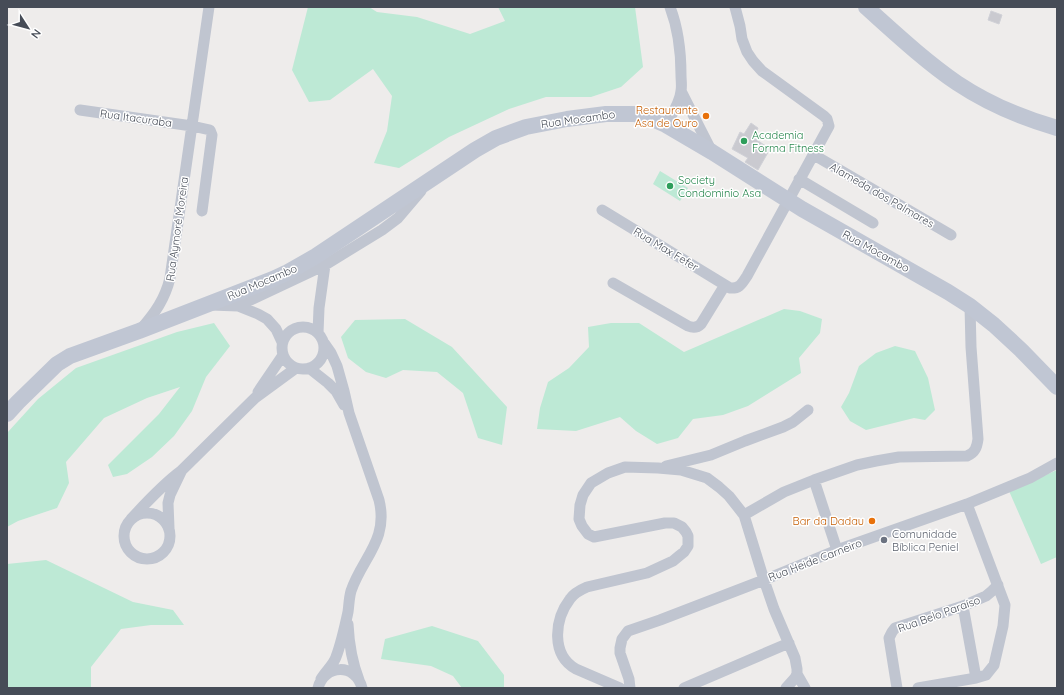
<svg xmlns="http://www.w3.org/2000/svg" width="1064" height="695" font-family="Quicksand,sans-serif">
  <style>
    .green { fill: #bde9d5 }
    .building { fill: #cacad0; stroke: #d0d1d7 }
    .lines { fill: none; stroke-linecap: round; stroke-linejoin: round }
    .minor { stroke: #c0c5d0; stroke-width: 11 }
    .secondary { stroke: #c0c6d3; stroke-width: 16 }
    .food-dot { fill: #e8710a; stroke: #fff; stroke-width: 1.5 }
    .leisure-dot { fill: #2e9e5b; stroke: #fff; stroke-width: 1.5 }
    .worship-dot { fill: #6b7280; stroke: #fff; stroke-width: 1.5 }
    .labels { text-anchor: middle; stroke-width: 3; stroke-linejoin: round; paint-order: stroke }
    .food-label { font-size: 11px; fill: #c56008; stroke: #fff; text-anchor: end }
    .street-label { font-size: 11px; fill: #464c57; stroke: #fff }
    .leisure-label { font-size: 11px; fill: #27864d; stroke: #fff; text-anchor: start }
    .worship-label { font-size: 11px; fill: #5b616d; stroke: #fff; text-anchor: start }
  </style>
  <rect width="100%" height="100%" fill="#eeeceb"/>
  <!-- green -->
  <path class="green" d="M308,7H369L377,12L417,17L470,34L505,21L498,7H635L643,67L621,87L591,97H546L509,109L449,137L399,168L374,163L387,131L392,96L373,69L330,100L309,102L292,70Z
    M660,171L688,188L680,201L653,184Z
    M784,309L800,311L822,319L820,333L799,358L801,373L748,406L723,415L693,419L678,438L657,444L636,431L620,417L576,431L537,429L540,408L548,382L569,368L589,347L588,327L611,323H639L684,352Z
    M405,319L452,347L507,407L502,445L478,438L463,393L437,372L403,370L386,378L366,372L348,358L341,337L355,320Z
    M214,323L230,346L206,377L192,411L174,436L152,457L127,474L113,477L108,465L159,414L180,387L147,398L104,418L66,462L69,483L57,508L18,521L7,527V433L38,399L76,368L177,332Z
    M895,346L915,351L928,378L935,410L925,420L914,418L866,430L850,421L841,407L849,393L859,366L876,353Z
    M1057,470V557L1041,564L1009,491Z
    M46,560L133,602L173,610L184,625H151L121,629L91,667V688H7V564Z
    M432,626L478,641L504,675V688H462L453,676L431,666L381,659L385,639Z"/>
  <!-- building -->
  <path class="building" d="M991,11L1002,15L999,24L988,20Z
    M751,123L758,128L754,138L770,149L758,170L745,162L748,158L732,149L740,132L744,134Z"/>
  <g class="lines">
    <!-- minor -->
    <path class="minor" d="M681,91L712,152
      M80,110L192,126L210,130L212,135L202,211
      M666,125C672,114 680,103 681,91C682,86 681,80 681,75C681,52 678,28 670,7
      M814,155L951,235
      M799,179L873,223
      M602,210L730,288C740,289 742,283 747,276L829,126L827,119L824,116L762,71L753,61L747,52L742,39L740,26L735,7
      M613,283L688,326C693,328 697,328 701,324L725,285
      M211,305L238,306L258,314L267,319L276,329L282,342
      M238,306L325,265L382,230L398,218L421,191
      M282 348a21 21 0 1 1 42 0a21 21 0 1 1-42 0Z
      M141,329C155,313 165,299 170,278L209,7
      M318,333L319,308L325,265
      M309,368L328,383L336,391L344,405
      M258,392L283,355
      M666,466L711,455L745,441L783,427L793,422L808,410
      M814,480L837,550
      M124 536a23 23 0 1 1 46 0a23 23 0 1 1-46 0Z
      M744,515L784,492L814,480L857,465L876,461L899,457L967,456C975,453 977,447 978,439L971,347L970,306
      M131,519C147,502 162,485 181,471L255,398L296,368
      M169,528L168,503L170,495L181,472
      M963,606L976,678
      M348,624C349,644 352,662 359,680
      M797,674L805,688
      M321,679C325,672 334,664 336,657C341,644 345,626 348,612C349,605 349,598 351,591C362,558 389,540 379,500L349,413L344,391L337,366L331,353L324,343
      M318,688C324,664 356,663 362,688
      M620,688L576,669C551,655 554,620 570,599C574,593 580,590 587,587L647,573L673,561L679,556L684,552L688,546V536L686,532L682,527L674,523H665L594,537L588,534L582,526L579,519L580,505L583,495L591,483L608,473L625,467L658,468L681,470L707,478L719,487L729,496L744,515L764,580L774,609L795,658L797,669V674L795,678L786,688
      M630,688L629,679L620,653V648L622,639L628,631L660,620L764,580L837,550L967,504L1030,478L1057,463
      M684,688L789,643
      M897,688L889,638L892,632L895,628L963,606L986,596L992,591L998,585
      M918,688L976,678L986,675L994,665L1003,626L1005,605L967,504"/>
    <!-- secondary -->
    <path class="secondary" d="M866,7C895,33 925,61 957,83C987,103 1022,118 1057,128
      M7,414L18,402L57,364L70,356L139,331L273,279L288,272L316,256L475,150L496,138L526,127L567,119L606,114H634L648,117L666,125L712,152L802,209L948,292L970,306L994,325L1021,350L1057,387"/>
  </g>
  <!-- markers -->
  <g class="food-dot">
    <circle cx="706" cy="116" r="4"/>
    <circle cx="872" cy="521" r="4"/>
  </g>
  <g class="leisure-dot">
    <circle cx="744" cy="141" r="4"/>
    <circle cx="670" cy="186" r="4"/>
  </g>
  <circle class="worship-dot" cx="884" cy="540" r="4"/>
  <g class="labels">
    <!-- food labels -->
    <g class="food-label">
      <text x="698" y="114">Restaurante<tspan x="698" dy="13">Asa de Ouro</tspan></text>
      <text x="864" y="525">Bar da Dadau</text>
    </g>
    <!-- street labels -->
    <g class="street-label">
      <text transform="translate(136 118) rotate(8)" y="4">Rua Itacuraba</text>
      <text transform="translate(578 119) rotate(-8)" y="4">Rua Mocambo</text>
      <text transform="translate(882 195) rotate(30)" y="4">Alameda dos Palmares</text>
      <text transform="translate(177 229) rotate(-82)" y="4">Rua Aymoré Moreira</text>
      <text transform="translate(666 249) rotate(31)" y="4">Rua Max Fefer</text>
      <text transform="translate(876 251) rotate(29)" y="4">Rua Mocambo</text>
      <text transform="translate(262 282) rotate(-23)" y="4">Rua Mocambo</text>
      <text transform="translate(815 560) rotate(-21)" y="4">Rua Heide Carneiro</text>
      <text transform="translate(939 614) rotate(-20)" y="4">Rua Belo Paraíso</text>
    </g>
    <!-- leisure labels -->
    <g class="leisure-label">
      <text x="752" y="139">Academia<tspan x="752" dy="13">Forma Fitness</tspan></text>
      <text x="678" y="184">Society<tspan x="678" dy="13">Condominio Asa</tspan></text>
    </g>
    <!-- worship labels -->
    <g class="worship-label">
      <text x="892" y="538">Comunidade<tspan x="892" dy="13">Bíblica Peniel</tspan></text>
    </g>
  </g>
  <!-- border -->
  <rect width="1064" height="695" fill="none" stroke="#464c57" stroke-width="16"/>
  <!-- north arrow -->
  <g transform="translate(28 28) rotate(126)" stroke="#ffffff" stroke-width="3" paint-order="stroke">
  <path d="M0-3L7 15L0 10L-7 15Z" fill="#464c57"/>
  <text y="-6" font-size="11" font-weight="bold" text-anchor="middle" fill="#464c57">N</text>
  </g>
</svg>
